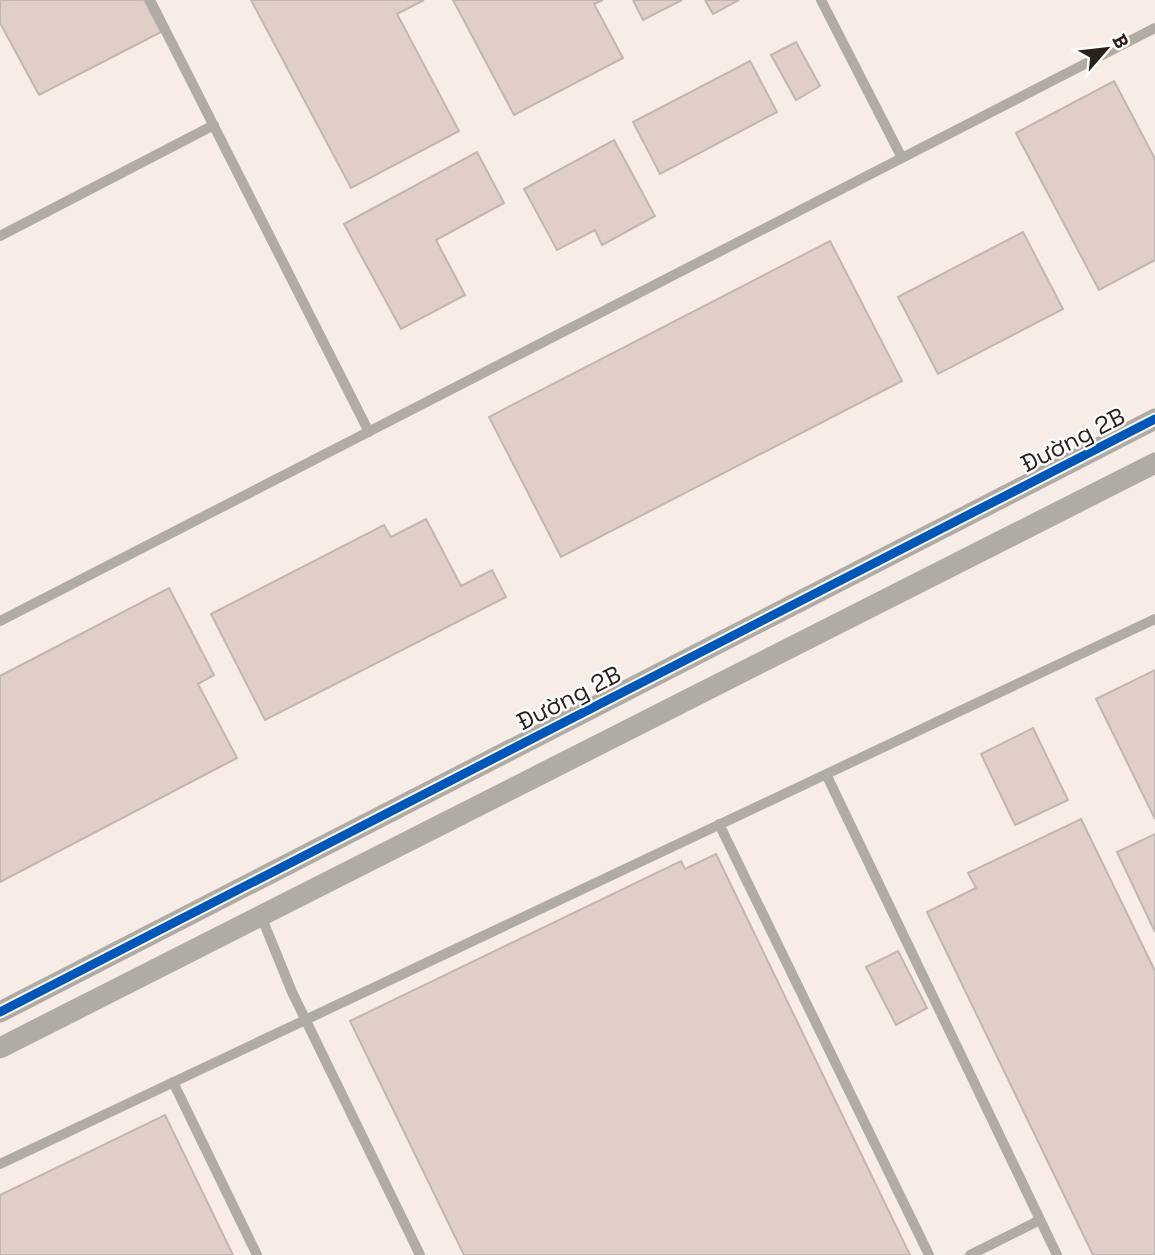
<svg xmlns="http://www.w3.org/2000/svg" width="1155" height="1255" font-family="'Space Grotesk',sans-serif">
  <style>
    .building { fill: #e2cec8; stroke: #c1b6b2; stroke-width: 2 }
    .lines { fill: none; stroke-linecap: round; stroke-linejoin: round }
    .lane { stroke: #b0aba5; stroke-width: 10 }
    .street { stroke: #b0aba5; stroke-width: 21 }
    .cycleway-casing { stroke: #fcfcfc; stroke-width: 13 }
    .cycleway { stroke: #0057b8; stroke-width: 9 }
    .labels { text-anchor: middle; stroke-width: 5; stroke-linejoin: round; paint-order: stroke }
    .street-label { font-size: 24px; fill: #2b201a; stroke: #fcfcfc }
  </style>
  <rect width="100%" height="100%" fill="#f7ece6"/>
  <!-- building -->
  <path class="building" d="M0,0H144L161,32L39,95L0,23Z
    M251,0H424L397,14L459,131L351,188Z
    M453,0H603L594,4L623,58L514,115Z
    M633,0H682L643,20Z
    M705,0H739L713,14Z
    M796,42L820,86L796,100L771,55Z
    M750,61L777,112L660,174L633,122Z
    M1114,81L1155,159V260L1099,290L1016,133Z
    M614,140L655,216L602,245L595,230L557,250L524,189Z
    M477,152L504,203L436,240L465,295L401,329L344,224Z
    M1023,232L1063,309L938,374L898,297Z
    M830,241L902,381L561,557L489,417Z
    M426,519L461,586L492,570L506,597L265,720L211,614L384,525L391,537Z
    M169,588L214,675L198,684L237,758L0,882V676Z
    M1155,670V819L1096,699Z
    M1033,728L1068,800L1015,825L981,754Z
    M1081,819L1155,971V1255H1093L927,912L976,888L968,873Z
    M1155,834V932L1117,852Z
    M716,854L910,1255H464L350,1021L681,861L685,869Z
    M898,951L927,1008L896,1025L866,967Z
    M165,1115L233,1255H0V1195Z"/>
  <g class="lines">
    <!-- lane -->
    <path class="lane" d="M150,0L369,432
      M821,0L902,158
      M0,236L214,125
      M0,621L1155,28
      M826,774L1057,1255
      M719,824L929,1255
      M261,916L292,992L420,1255
      M173,1082L257,1255
      M0,1164L1155,619
      M970,1255L1040,1220"/>
    <!-- street -->
    <path class="street" d="M0,1012L1155,419
      M0,1048L1155,463"/>
    <defs>
      <path id="cycleway" d="M0,1012L1155,419"/>
    </defs>
    <!-- cycleway casing -->
    <use href="#cycleway" class="cycleway-casing"/>
    <!-- cycleway -->
    <use href="#cycleway" class="cycleway"/>
  </g>
  <g class="labels">
    <!-- street labels -->
    <g class="street-label">
      <text transform="translate(1073 440) rotate(-27)" y="8">Đường 2B</text>
      <text transform="translate(569 698) rotate(-27)" y="8">Đường 2B</text>
    </g>
  </g>
  <!-- north arrow -->
  <g transform="translate(1106 49) rotate(62)" stroke="#fcfcfc" stroke-width="5" paint-order="stroke">
  <path d="M0-5L12 26L0 18L-12 26Z" fill="#2b201a"/>
  <text y="-10" font-size="19" font-weight="bold" text-anchor="middle" fill="#2b201a">B</text>
  </g>
</svg>
